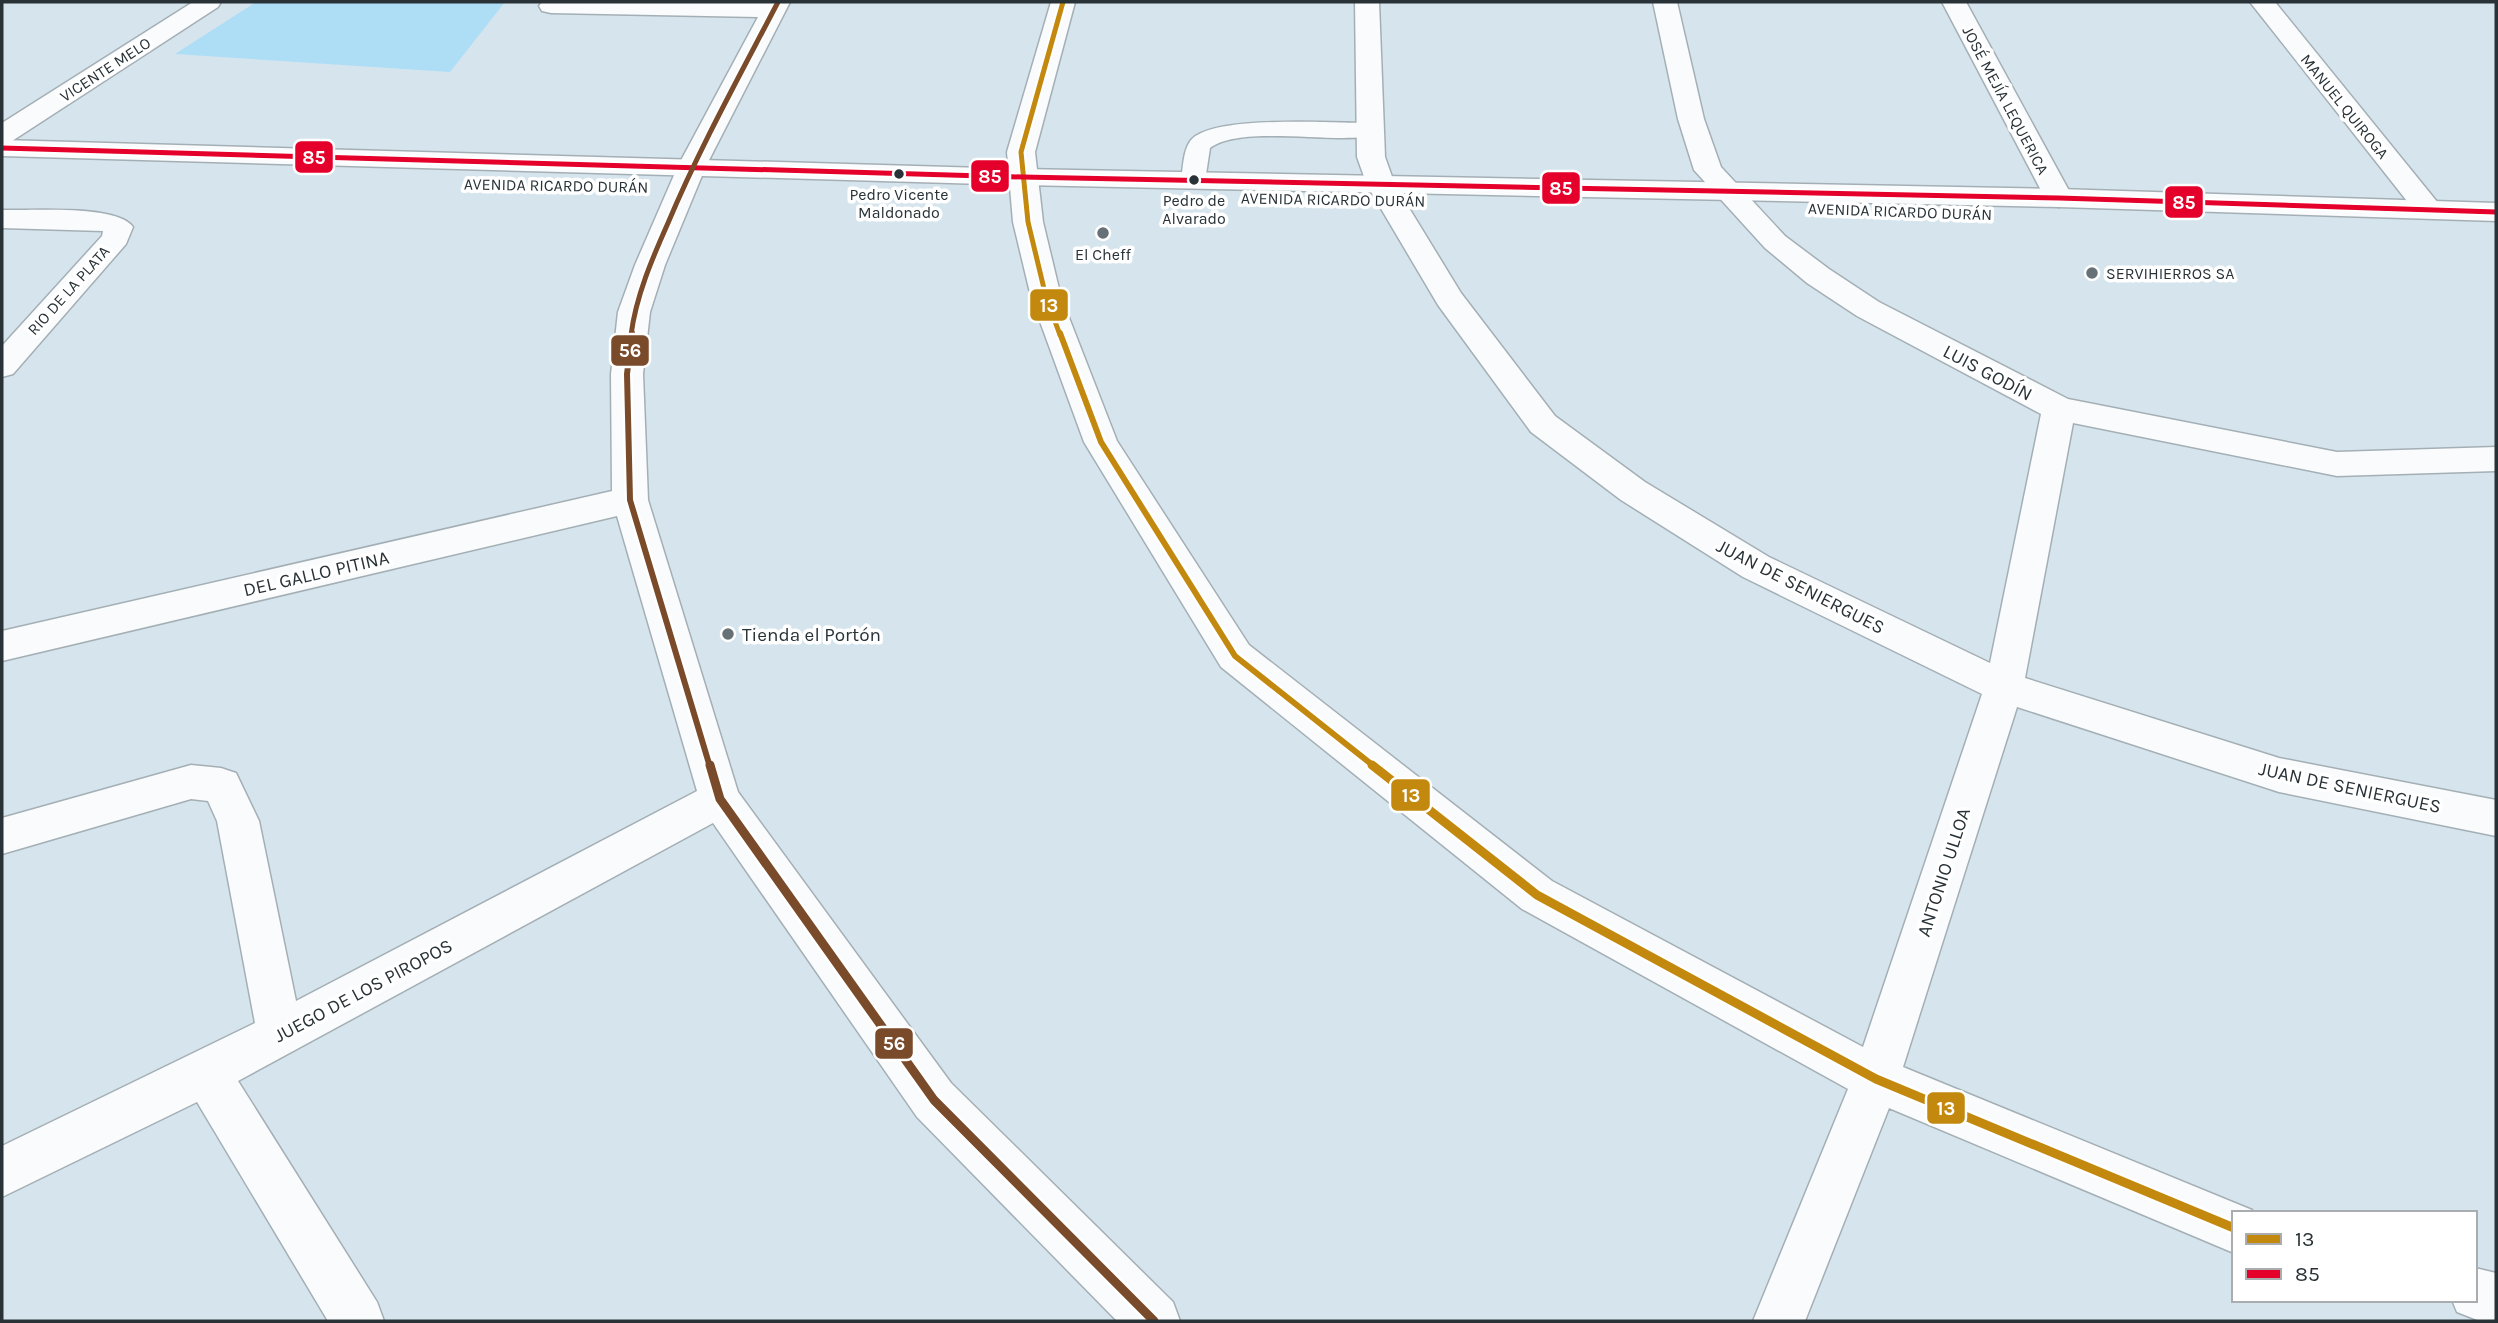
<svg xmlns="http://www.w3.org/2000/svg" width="2498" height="1323" font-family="Karla,sans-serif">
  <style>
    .green { fill: #aeddf6 }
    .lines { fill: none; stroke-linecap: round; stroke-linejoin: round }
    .service-casing { stroke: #a4afb5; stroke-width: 3 }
    .minor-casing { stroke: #a4afb5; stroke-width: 3 }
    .tertiary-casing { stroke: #a4afb5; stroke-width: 3 }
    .service { fill: #f9fbfc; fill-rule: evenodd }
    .minor { fill: #f9fbfc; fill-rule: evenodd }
    .tertiary { fill: #f9fbfc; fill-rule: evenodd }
    .bus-1-far2-casing { stroke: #fff; stroke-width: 9 }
    .bus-1-far1-casing { stroke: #fff; stroke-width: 11 }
    .bus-1-casing { stroke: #fff; stroke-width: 14 }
    .bus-2-casing { stroke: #fff; stroke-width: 9 }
    .bus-3-far2-casing { stroke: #fff; stroke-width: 9 }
    .bus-3-far1-casing { stroke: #fff; stroke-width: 11 }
    .bus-3-casing { stroke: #fff; stroke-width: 14 }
    .bus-1-far2 { stroke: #c3890e; stroke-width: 5 }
    .bus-1-far1 { stroke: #c3890e; stroke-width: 6 }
    .bus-1 { stroke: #c3890e; stroke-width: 9 }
    .bus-2 { stroke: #e4002b; stroke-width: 5 }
    .bus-3-far2 { stroke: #7a4b2a; stroke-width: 5 }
    .bus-3-far1 { stroke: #7a4b2a; stroke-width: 6 }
    .bus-3 { stroke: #7a4b2a; stroke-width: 9 }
    .bus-dot { fill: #283237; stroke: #fff; stroke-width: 2.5 }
    .poi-dot { fill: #657177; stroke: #fff; stroke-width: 2.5 }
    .labels { text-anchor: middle; stroke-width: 7; stroke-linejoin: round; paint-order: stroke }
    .far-street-label { font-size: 16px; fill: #283237; stroke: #fff }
    .far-bus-label { font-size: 16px; fill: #283237; stroke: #fff }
    .far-poi-label { font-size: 16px; fill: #283237; stroke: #fff }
    .street-label { font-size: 19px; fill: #283237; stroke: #fff }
    .poi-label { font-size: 19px; fill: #283237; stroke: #fff; text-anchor: start }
    .line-badge { stroke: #fff; stroke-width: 2.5 }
    .badge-label { font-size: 19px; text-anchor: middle; font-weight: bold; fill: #fff }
  </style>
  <rect width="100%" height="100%" fill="#d6e5ed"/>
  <!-- green -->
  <path class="green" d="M256,2H505L450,72L175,54Z"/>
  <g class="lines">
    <defs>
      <path id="service" d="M1370,123L1378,125L1382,130L1378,135C1336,145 1242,124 1210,148L1205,181L1202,186L1193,188L1184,186L1181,181C1183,169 1183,148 1192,139C1216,115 1333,123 1370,123Z"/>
      <path id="minor" d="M193,2H221L218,7L12,141L2,143V123Z
        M542,2H790L706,166L665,265L650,312L643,374L648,500L738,792L951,1083L1173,1302L1180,1321H1117L917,1117L713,823L238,1081L377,1302L384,1321H328L197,1102L2,1197V1146L255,1023L217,821L208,801L191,799L2,854V818L191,765L221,768L236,773L259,821L296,1001L697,791L617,516L2,661V631L612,491L611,374L618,312L635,265L678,166L758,17L551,13L542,11L539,6Z
        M1051,2H1075L1035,152L1043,222L1061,297L1117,441L1249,645L1552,881L1863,1047L1982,694L1743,577L1621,500L1531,432L1438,305L1367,185L1357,157L1355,2H1379L1385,157L1395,185L1461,293L1555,416L1645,482L1769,557L1990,663L2041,414L1857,316L1807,283L1765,248L1694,170L1678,119L1653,2H1677L1704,119L1721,167L1785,236L1829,269L1879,302L2068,399L2337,452L2496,447V471L2337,476L2073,423L2025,678L2279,758L2496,800V836L2279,792L2017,707L1903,1067L2252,1210L2253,1213H2234V1253L1889,1108L1805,1321H1753L1848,1089L1522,909L1221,667L1084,442L1031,297L1013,222L1007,152Z
        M1942,2H1966L2073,198L2069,204L2059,207L2049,204L2045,198Z
        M2250,2H2275L2438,203L2442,209L2438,215L2428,218L2418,215Z
        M2,210C30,211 117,204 133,227L126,244L13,374L2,377V346L102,236L103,231L2,228Z
        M2475,1268L2496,1273V1321H2480L2457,1312L2452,1300H2475Z"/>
      <path id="tertiary" d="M2,140L1022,169L2059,189L2496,203V221L2059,207L1022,185L2,156Z"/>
    </defs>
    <!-- service casing -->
    <use href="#service" class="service-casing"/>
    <!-- minor casing -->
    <use href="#minor" class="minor-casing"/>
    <!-- tertiary casing -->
    <use href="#tertiary" class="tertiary-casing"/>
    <!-- service -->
    <use href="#service" class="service"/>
    <!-- minor -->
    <use href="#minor" class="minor"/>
    <!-- tertiary -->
    <use href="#tertiary" class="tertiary"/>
    <defs>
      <path id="bus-1-far2" d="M1060,335L1046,297L1028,222L1021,152L1063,2"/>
      <path id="bus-1-far1" d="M1060,333L1101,442L1235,656L1375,767"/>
      <path id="bus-1" d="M1372,765L1537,895L1876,1079L2234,1228"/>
      <path id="bus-2" d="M2,148L1022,177L2059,198L2496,212"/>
      <path id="bus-3-far2" d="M631,335C636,296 652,259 668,223C700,147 740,75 778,2"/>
      <path id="bus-3-far1" d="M632,333L627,374L630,500L710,767"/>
      <path id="bus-3" d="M710,765L720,799L934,1100L1154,1321"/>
    </defs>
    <!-- bus-1-far2 casing -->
    <use href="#bus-1-far2" class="bus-1-far2-casing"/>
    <!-- bus-1-far1 casing -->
    <use href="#bus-1-far1" class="bus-1-far1-casing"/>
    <!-- bus-1 casing -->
    <use href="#bus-1" class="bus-1-casing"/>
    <!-- bus-2 casing -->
    <use href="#bus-2" class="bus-2-casing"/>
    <!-- bus-3-far2 casing -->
    <use href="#bus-3-far2" class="bus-3-far2-casing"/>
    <!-- bus-3-far1 casing -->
    <use href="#bus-3-far1" class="bus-3-far1-casing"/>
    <!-- bus-3 casing -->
    <use href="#bus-3" class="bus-3-casing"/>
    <!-- bus-1-far2 -->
    <use href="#bus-1-far2" class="bus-1-far2"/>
    <!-- bus-1-far1 -->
    <use href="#bus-1-far1" class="bus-1-far1"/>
    <!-- bus-1 -->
    <use href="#bus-1" class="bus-1"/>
    <!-- bus-2 -->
    <use href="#bus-2" class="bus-2"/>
    <!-- bus-3-far2 -->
    <use href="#bus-3-far2" class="bus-3-far2"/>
    <!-- bus-3-far1 -->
    <use href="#bus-3-far1" class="bus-3-far1"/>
    <!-- bus-3 -->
    <use href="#bus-3" class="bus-3"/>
  </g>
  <!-- markers -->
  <g class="bus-dot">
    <circle cx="899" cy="174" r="6"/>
    <circle cx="1194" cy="180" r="6"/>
  </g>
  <g class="poi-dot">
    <circle cx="1103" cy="233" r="7"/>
    <circle cx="2092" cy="273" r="7"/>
    <circle cx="728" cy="634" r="7"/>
  </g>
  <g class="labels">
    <!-- far-street labels -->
    <g class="far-street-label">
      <text transform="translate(105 69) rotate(-33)" y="6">VICENTE MELO</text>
      <text transform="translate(2006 100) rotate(62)" y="6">JOSÉ MEJÍA LEQUERICA</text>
      <text transform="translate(2345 106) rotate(51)" y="6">MANUEL QUIROGA</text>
      <text transform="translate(556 185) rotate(1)" y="6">AVENIDA RICARDO DURÁN</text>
      <text transform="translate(1333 199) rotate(1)" y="6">AVENIDA RICARDO DURÁN</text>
      <text transform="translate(1900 211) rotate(2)" y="6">AVENIDA RICARDO DURÁN</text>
      <text transform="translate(68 290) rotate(-48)" y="6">RIO DE LA PLATA</text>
    </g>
    <!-- far-bus labels -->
    <g class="far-bus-label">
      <text x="899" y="200">Pedro Vicente<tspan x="899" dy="18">Maldonado</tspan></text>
      <text x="1194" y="206">Pedro de<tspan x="1194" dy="18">Alvarado</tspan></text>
    </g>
    <!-- far-poi labels -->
    <g class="far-poi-label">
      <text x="1103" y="260">El Cheff</text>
      <text x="2106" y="279" text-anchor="start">SERVIHIERROS SA</text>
    </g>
    <!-- street labels -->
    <g class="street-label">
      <text transform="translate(1988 372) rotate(28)" y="7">LUIS GODÍN</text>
      <text transform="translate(316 573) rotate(-13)" y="7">DEL GALLO PITINA</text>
      <text transform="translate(1801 586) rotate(27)" y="7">JUAN DE SENIERGUES</text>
      <text transform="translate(2350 787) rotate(12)" y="7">JUAN DE SENIERGUES</text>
      <text transform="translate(1943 872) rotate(-72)" y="7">ANTONIO ULLOA</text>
      <text transform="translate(363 990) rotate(-28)" y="7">JUEGO DE LOS PIROPOS</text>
    </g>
    <!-- poi labels -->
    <g class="poi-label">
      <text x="742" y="641">Tienda el Portón</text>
    </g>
  </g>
  <g class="line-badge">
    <rect x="294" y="140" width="40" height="34" rx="7" fill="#e4002b"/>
    <rect x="970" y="159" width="40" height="34" rx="7" fill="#e4002b"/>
    <rect x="1541" y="171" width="40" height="34" rx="7" fill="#e4002b"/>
    <rect x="2164" y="185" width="40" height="34" rx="7" fill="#e4002b"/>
    <rect x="1029" y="288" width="40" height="34" rx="7" fill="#c3890e"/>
    <rect x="610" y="334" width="40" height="33" rx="7" fill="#7a4b2a"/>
    <rect x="1390" y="778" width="41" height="34" rx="7" fill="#c3890e"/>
    <rect x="874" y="1027" width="40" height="33" rx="7" fill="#7a4b2a"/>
    <rect x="1926" y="1091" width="40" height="34" rx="7" fill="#c3890e"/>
  </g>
  <g class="badge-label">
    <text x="314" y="164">85</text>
    <text x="990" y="183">85</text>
    <text x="1561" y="195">85</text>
    <text x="2184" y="209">85</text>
    <text x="1049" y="312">13</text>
    <text x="630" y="357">56</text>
    <text x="1411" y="802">13</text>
    <text x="894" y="1050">56</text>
    <text x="1946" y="1115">13</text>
  </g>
  <!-- border -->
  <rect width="2498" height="1323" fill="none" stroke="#283237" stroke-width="7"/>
  <!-- legend -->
  <rect x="2232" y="1211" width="245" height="91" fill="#ffffff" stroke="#a9adaf" stroke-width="2"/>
  <rect x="2246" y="1234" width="35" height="10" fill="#c3890e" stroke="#a9adaf" stroke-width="2"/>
  <text x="2295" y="1246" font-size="21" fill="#283237">13</text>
  <rect x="2246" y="1269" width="35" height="10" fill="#e4002b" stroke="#a9adaf" stroke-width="2"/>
  <text x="2295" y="1281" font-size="21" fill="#283237">85</text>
</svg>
